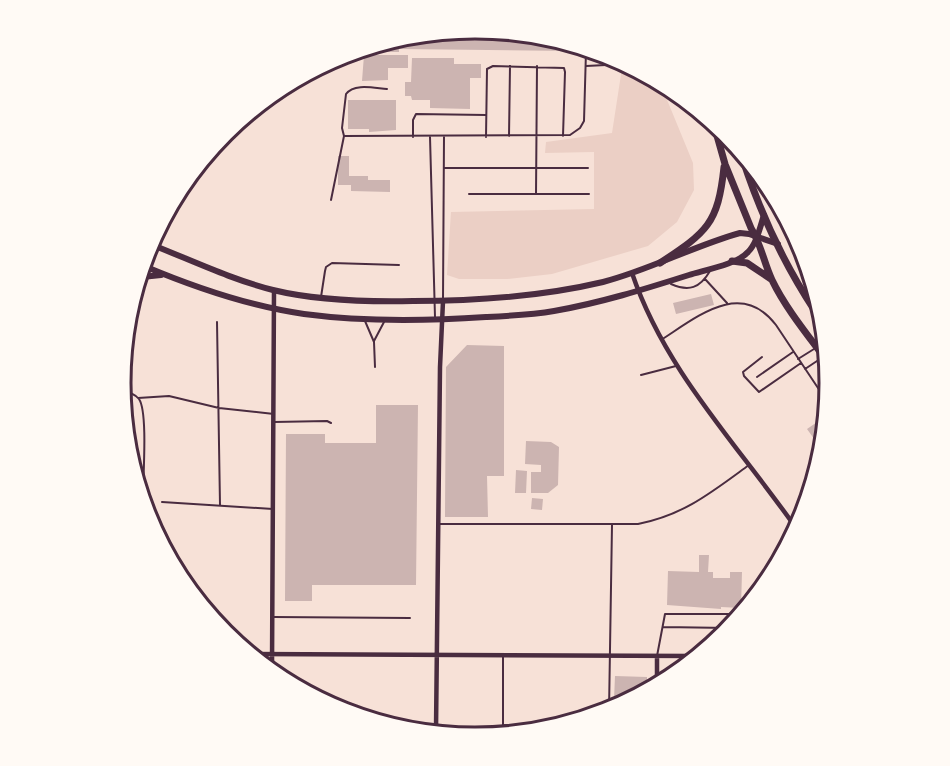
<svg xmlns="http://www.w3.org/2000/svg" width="950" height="766" font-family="Lato,sans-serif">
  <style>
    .green { fill: #ebcfc5 }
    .building { fill: #ccb4b1 }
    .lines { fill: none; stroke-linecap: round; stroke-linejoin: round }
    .service { stroke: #4a2c40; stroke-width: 2 }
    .minor { stroke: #4a2c40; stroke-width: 4.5 }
    .tertiary { stroke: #4a2c40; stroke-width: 6 }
    .secondary { stroke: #4a2c40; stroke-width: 7 }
    .rim { fill: none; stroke: #4a2c40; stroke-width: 3 }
  </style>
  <rect width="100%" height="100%" fill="#f7e1d7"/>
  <!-- green -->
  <path class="green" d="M611,56L663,90L693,163L694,190L677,222L648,246L552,274L507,279H459L447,275L451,212L594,209V152L545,153L546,142L612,133L622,68L610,69Z"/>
  <!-- building -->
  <path class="building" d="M475,29L573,48V51L399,49V52H373V49Z
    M364,55H408V68H388V80L362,81Z
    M412,58H454V64H481V78H470V109L430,108V100H412L411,96H405V82H411Z
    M348,100H396V130L369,132V129H348Z
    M338,156H349V176H368V180H390V192L351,191V185H338Z
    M711,294L714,305L676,314L673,303Z
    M467,345L504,346V476H487L488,517H445L446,367Z
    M376,405H418L416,585H312V601H285L286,434H325V443H376Z
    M823,418L817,443L807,429Z
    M526,441L551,442L559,447L558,485L548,493H531V472H541V465L525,464Z
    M516,470L527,471L526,493H515Z
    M532,498L543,499L542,510L531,509Z
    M699,555H709L708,572H713V578H730V572H742L741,608L721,607V609L667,605L668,571L699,572Z
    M615,676L647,677V686L626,700H614Z"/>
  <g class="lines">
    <!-- service -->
    <path class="service" d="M586,66L606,65V55
      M387,89C374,88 354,83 346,94L342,128L344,136L570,135L580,128L584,121L586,51
      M509,136L510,66
      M413,137V120L416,114L486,115
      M430,137L435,317
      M486,137L487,69L493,66L564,68L565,72L563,136
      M444,168H588
      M469,194H589
      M536,194L537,66
      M331,200L344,136
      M705,279L727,303
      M671,284C689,292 700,288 710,271
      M321,297L325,271L326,267L332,263L399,265
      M443,299L444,137
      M365,321L374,342L375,367
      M217,322L220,505
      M661,340C697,317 741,279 776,325L826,400
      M374,341L384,322
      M762,357L743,372L744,376L759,392L801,363
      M798,359L822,344
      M805,369L823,357
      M641,375L676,366
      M757,377L793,352
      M122,391C129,392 135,394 139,399C148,412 143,477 143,496
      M138,398L169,396L219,408L274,414
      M274,422L327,421L331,423
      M162,502L273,509
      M438,524H638C684,515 712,492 749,465
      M273,617L410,618
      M663,627L729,628
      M657,656L665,614H739
      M609,711L612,525
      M503,725L533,726
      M503,732V657"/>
    <!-- minor -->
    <path class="minor" d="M632,273C665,371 738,445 796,528
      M254,654L693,656
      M657,656V679
      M272,666L274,290
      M436,730L440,367L443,301"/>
    <!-- tertiary -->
    <path class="tertiary" d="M150,244C191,260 230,279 273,290C318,301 367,302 413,301C477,301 540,297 603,282C650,270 693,246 740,233L749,234L778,244
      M144,266C196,288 248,306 304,314C364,322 425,321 486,317C508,316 531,315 554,311C600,303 645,289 689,275C705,270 738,264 748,252C757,243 760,227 764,215
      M142,277L161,275"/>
    <!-- secondary -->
    <path class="secondary" d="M714,125L725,164L751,228C761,244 764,263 772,280C785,307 806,333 824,357
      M742,157C759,210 784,264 815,311
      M732,261L747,263L771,279
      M660,263C707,232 718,224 724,167"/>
  </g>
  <!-- crop -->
  <path d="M0 0H950V766H0ZM131 383a344 344 0 1 1 688 0a344 344 0 1 1-688 0Z" fill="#fffaf5" fill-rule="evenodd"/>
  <path class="rim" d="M131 383a344 344 0 1 1 688 0a344 344 0 1 1-688 0Z"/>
</svg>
